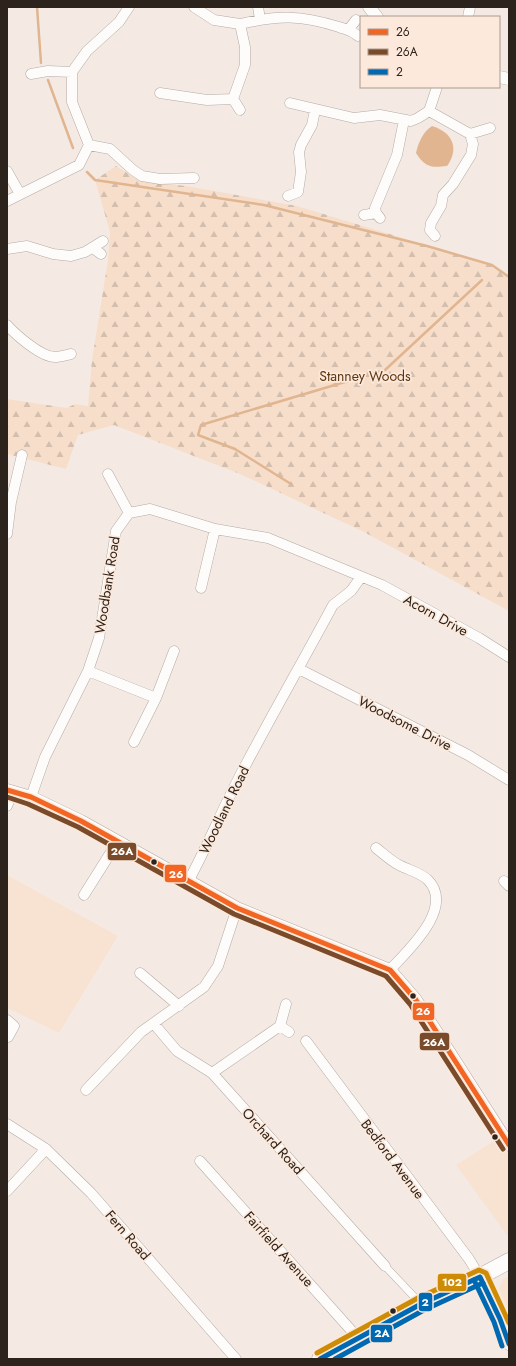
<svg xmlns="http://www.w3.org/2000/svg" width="516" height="1366" font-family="Jost,sans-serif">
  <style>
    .built { fill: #f8e3d3 }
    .forest { fill: url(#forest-firs) }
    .water { fill: #e0b590 }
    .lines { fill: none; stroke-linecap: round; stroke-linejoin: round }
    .stream { stroke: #e0b590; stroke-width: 2.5 }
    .pedestrian-casing { stroke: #b3aaa4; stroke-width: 8 }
    .minor-casing { stroke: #b3aaa4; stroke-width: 11 }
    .tertiary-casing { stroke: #b3aaa4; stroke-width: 13 }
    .primary-casing { stroke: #b3aaa4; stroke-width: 17 }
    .pedestrian { stroke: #fdfcfb; stroke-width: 7 }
    .minor { stroke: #fdfcfb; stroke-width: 10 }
    .tertiary { stroke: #fdfcfb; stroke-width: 12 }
    .primary { stroke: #fdfcfb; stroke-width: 16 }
    .bus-1-casing { stroke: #fce9db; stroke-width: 8 }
    .bus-2-casing { stroke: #fce9db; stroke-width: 8 }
    .bus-3-casing { stroke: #fce9db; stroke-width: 8 }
    .bus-4-casing { stroke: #fce9db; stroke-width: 8 }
    .bus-5-casing { stroke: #fce9db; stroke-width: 8 }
    .bus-1 { stroke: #f26522; stroke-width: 5 }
    .bus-2 { stroke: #7a4b2a; stroke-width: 5 }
    .bus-3 { stroke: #0069b4; stroke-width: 5 }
    .bus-4 { stroke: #0069b4; stroke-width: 5 }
    .bus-5 { stroke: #ce8c06; stroke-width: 5 }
    .bus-dot { fill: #2c231c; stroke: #fce9db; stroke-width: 1.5 }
    .labels { text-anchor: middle; stroke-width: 3.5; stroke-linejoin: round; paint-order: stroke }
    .park-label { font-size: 14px; fill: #5e3711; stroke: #fce9db }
    .street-label { font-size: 14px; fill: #2c231c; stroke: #fce9db }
    .line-badge { stroke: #fce9db; stroke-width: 1.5 }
    .badge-label { font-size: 11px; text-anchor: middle; font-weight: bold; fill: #fff }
  </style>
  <defs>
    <pattern id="forest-firs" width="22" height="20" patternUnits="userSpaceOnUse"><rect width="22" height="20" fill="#f7deca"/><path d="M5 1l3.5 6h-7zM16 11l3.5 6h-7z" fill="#d4bead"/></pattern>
  </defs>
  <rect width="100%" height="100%" fill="#f4eae3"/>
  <!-- built -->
  <path class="built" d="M7,875L118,936L59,1033L7,1008Z
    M508,1132L509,1134V1238L456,1165Z
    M509,1276V1311L499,1289L503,1279Z"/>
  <!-- forest -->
  <path class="forest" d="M116,166L140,181L186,186L297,206L492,265L509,277V611L364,532L240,474L114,425L78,435L66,469L7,454V399L67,408L75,404L88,406L92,360L108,260L110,232L95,180Z"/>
  <!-- water -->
  <path class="water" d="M432,126C452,132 460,148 447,166C431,168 425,167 416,153C418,143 423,132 432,126Z"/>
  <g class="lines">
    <!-- stream -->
    <path class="stream" d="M37,7L41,63
      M48,80L73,148
      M87,172L95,180L264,205L427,246L492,265L509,277
      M291,484L235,449L198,435L201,425L385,370L482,280"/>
    <defs>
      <path id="pedestrian" d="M385,1266L421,1304"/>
      <path id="minor" d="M194,7L214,20L240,24L245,47V65L233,99L240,110
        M258,7L260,19
        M468,17L470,7
        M240,24C279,15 301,15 339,27C347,30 351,30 358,36
        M349,29L356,20
        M31,74L48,71L72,72
        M160,93L207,100L233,99
        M290,103L354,118L380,115L411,121L418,118L429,111L437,87
        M429,111L470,134L490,128
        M89,145L110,149L133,170L142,176L160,179L194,178
        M7,171L20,194
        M288,196L298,192L301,172L299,152L301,145L312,125L315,110
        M7,201L79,165L89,145L72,102V72L87,51L119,22L129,7
        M364,215L376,213
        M380,218L376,213L375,208L397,155L404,120
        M435,236L430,230L431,223L441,206L443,195L453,184L471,155L473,144L470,134
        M93,248L101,254
        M7,249L27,246L53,254L71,256L85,252L103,241
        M7,325C16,335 41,357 55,357C60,357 66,355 71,354
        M108,474L129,513
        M7,534L11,502L22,455
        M201,588L215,529
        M299,669L468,755L509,780
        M88,671L156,698L134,742
        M156,698L174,651
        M31,797L45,757L88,671L99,638L116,531L129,513L150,509L215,529L268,538L382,585L479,638L509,657
        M7,806L13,791
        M376,848C384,854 392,862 401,866C409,870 421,873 428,880C455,908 408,950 390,970
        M189,880C209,843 224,805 244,768C273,713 304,659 333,605L351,591L361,577
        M504,881L509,886
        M84,895L118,841
        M140,973L179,1006
        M7,1020L14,1026L8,1037
        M154,1024L177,1051L212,1073L385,1266
        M280,1026L289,1032
        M306,1041L469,1259L480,1277
        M212,1073L280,1026L286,1004
        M86,1090L141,1032L204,987L218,966L237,908
        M7,1124L46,1149L91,1193L236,1359
        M200,1161L358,1338
        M7,1191L46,1149"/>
      <path id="tertiary" d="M369,7L377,17
        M499,77L509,79
        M7,790L31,797L81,821L237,908L390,970L416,1000L509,1145
        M480,1277L500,1319L509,1344"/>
      <path id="primary" d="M320,1359L421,1304L457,1289L509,1261"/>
    </defs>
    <!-- pedestrian casing -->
    <use href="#pedestrian" class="pedestrian-casing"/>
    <!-- minor casing -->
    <use href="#minor" class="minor-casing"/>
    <!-- tertiary casing -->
    <use href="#tertiary" class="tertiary-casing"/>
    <!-- primary casing -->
    <use href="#primary" class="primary-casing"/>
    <!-- pedestrian -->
    <use href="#pedestrian" class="pedestrian"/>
    <!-- minor -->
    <use href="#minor" class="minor"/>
    <!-- tertiary -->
    <use href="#tertiary" class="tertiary"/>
    <!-- primary -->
    <use href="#primary" class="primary"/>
    <defs>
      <path id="bus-1" d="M7,790L31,797L81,821L237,908L390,970L416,1000L509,1145"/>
      <path id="bus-2" d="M7,797L28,804L78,827L234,914L386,976L410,1004L503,1149"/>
      <path id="bus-3" d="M480,1277L500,1319L509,1344
        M320,1359L421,1304L480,1277"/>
      <path id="bus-4" d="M474,1280L494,1322L502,1346
        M335,1359L424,1310L483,1283"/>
      <path id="bus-5" d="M317,1353L418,1298L479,1270L486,1273L509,1323"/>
    </defs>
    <!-- bus-1 casing -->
    <use href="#bus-1" class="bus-1-casing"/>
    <!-- bus-2 casing -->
    <use href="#bus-2" class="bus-2-casing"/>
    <!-- bus-3 casing -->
    <use href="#bus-3" class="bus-3-casing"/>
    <!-- bus-4 casing -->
    <use href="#bus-4" class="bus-4-casing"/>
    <!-- bus-5 casing -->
    <use href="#bus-5" class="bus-5-casing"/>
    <!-- bus-1 -->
    <use href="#bus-1" class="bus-1"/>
    <!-- bus-2 -->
    <use href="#bus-2" class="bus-2"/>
    <!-- bus-3 -->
    <use href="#bus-3" class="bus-3"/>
    <!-- bus-4 -->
    <use href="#bus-4" class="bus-4"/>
    <!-- bus-5 -->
    <use href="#bus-5" class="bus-5"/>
  </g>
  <!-- markers -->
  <g class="bus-dot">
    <circle cx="154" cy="862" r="3.5"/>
    <circle cx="413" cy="996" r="3.5"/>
    <circle cx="495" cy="1137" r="3.5"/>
    <circle cx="393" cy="1311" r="3.5"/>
  </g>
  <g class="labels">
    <!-- park labels -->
    <g class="park-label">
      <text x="365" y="381">Stanney Woods</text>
    </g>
    <!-- street labels -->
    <g class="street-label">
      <text transform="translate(107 585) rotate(-81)" y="5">Woodbank Road</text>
      <text transform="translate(436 615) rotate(29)" y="5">Acorn Drive</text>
      <text transform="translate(405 723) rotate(27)" y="5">Woodsome Drive</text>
      <text transform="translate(224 810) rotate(-64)" y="5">Woodland Road</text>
      <text transform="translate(273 1141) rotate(48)" y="5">Orchard Road</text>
      <text transform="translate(393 1159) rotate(53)" y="5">Bedford Avenue</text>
      <text transform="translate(128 1235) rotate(49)" y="5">Fern Road</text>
      <text transform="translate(279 1249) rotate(48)" y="5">Fairfield Avenue</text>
    </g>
  </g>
  <g class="line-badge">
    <rect x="107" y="842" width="30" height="19" rx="4" fill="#7a4b2a"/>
    <rect x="164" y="864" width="23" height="19" rx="4" fill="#f26522"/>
    <rect x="412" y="1002" width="23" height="19" rx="4" fill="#f26522"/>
    <rect x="419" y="1032" width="31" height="19" rx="4" fill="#7a4b2a"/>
    <rect x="437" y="1273" width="30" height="19" rx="4" fill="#ce8c06"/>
    <rect x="418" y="1292" width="15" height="20" rx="4" fill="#0069b4"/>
    <rect x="370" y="1324" width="23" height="19" rx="4" fill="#0069b4"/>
  </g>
  <g class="badge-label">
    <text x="122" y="855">26A</text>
    <text x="176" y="878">26</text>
    <text x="423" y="1015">26</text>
    <text x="434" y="1046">26A</text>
    <text x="452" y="1286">102</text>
    <text x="425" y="1306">2</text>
    <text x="382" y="1337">2A</text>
  </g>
  <!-- border -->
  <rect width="516" height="1366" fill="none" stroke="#2c231c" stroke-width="16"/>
  <!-- legend -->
  <rect x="360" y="16" width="140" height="72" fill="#fce9db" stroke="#a99a8f"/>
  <rect x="368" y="29" width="20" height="6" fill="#f26522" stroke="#a99a8f"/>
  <text x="396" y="36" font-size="12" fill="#2c231c">26</text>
  <rect x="368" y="49" width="20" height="6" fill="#7a4b2a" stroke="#a99a8f"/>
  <text x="396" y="56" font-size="12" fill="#2c231c">26A</text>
  <rect x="368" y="69" width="20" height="6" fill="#0069b4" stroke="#a99a8f"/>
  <text x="396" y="76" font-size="12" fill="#2c231c">2</text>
</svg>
